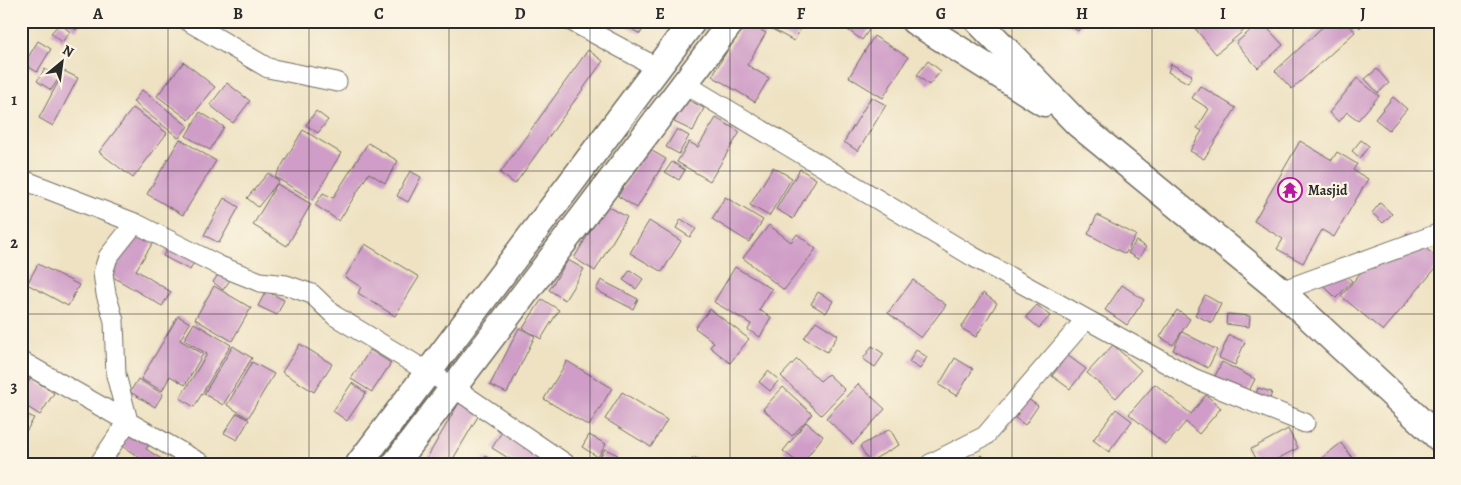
<svg xmlns="http://www.w3.org/2000/svg" width="1461" height="485" font-family="Alegreya,serif">
  <style>
    .building { fill: #cf9dc7 }
    .lines { fill: none; stroke-linecap: round; stroke-linejoin: round }
    .minor-casing { stroke: #6f6b60; stroke-width: 21 }
    .secondary-casing { stroke: #6f6b60; stroke-width: 29 }
    .minor { stroke: #fff; stroke-width: 19 }
    .secondary { stroke: #fff; stroke-width: 26 }
    .grid { fill: none; stroke: #2b2b2b; stroke-width: 1; stroke-opacity: 0.55 }
    .labels { text-anchor: middle; stroke-width: 4.5; stroke-linejoin: round; paint-order: stroke }
    .poi-label { font-size: 14px; font-weight: bold; fill: #2b2b2b; stroke: #fcf5e5; text-anchor: start }
    .neatline { fill: none; stroke: #2b2b2b; stroke-width: 2 }
    .grid-label { font-size: 16px; text-anchor: middle; font-weight: bold; fill: #2b2b2b }
  </style>
  <rect width="100%" height="100%" fill="#fcf5e5"/>
  <filter id="ink" filterUnits="userSpaceOnUse"><feTurbulence type="fractalNoise" baseFrequency=".02" numOctaves="2"/><feDisplacementMap in="SourceGraphic" scale="10" xChannelSelector="R" yChannelSelector="G"/><feConvolveMatrix kernelMatrix="1 2 1 2 8 2 1 2 1" color-interpolation-filters="sRGB"/></filter>
  <filter id="wash" filterUnits="userSpaceOnUse"><feTurbulence type="fractalNoise" baseFrequency=".0096" numOctaves="4" result="noise"/><feDisplacementMap in="SourceGraphic" scale="20" xChannelSelector="R" yChannelSelector="G"/><feGaussianBlur stdDeviation="1.12" result="paint"/><feColorMatrix in="noise" values="0 0 0 0 0 0 0 0 0 0 0 0 0 0 0 0 0 1.4 0 .05"/><feComposite in="paint" operator="in"/></filter>
  <g filter="url(#wash)">
    <rect width="100%" height="100%" fill="#eee2c2"/>
    <g id="blocks">
      <!-- building -->
      <path class="building" d="M63,21H83L76,30Z
        M618,21H647L640,34Z
        M745,21L766,33L747,65L769,78L755,102L712,76Z
        M757,21H805L794,41Z
        M835,21H875L862,40Z
        M1062,21H1084L1078,31Z
        M1189,21H1255L1216,54Z
        M1261,21L1283,45L1258,68L1236,43Z
        M1329,21H1346L1355,32L1292,89L1275,71Z
        M1353,21H1365L1360,28Z
        M60,23L70,32L62,42L51,33Z
        M874,36L908,57L883,98L849,77Z
        M38,41L51,49L37,72L24,64Z
        M588,50L603,61L515,184L500,173Z
        M928,61L941,71L929,85L917,75Z
        M184,62L215,87L189,120L157,96Z
        M1171,64L1192,75L1188,83L1168,72Z
        M45,69L59,78L51,90L37,81Z
        M1377,69L1389,83L1378,93L1365,79Z
        M64,71L78,78L53,126L39,118Z
        M1357,78L1379,96L1358,120L1347,112L1339,122L1329,113Z
        M227,83L250,101L233,123L210,105Z
        M1200,86L1236,108L1204,159L1190,151L1202,131L1197,128L1209,109L1192,98Z
        M142,90L188,126L179,138L133,102Z
        M871,97L886,105L858,151L844,142Z
        M1393,97L1407,109L1389,130L1375,119Z
        M686,99L704,108L693,131L674,122Z
        M21,107L28,111L21,124Z
        M133,108L167,133L133,178L99,152Z
        M316,111L328,120L318,133L306,125Z
        M200,112L224,127L210,150L186,136Z
        M716,118L740,132L710,181L677,162L689,142L698,147Z
        M677,129L689,136L679,154L666,147Z
        M303,130L341,153L313,200L275,177Z
        M180,139L216,161L183,215L147,194Z
        M1361,140L1369,146L1360,158L1352,151Z
        M1300,141L1332,160L1337,152L1357,164L1353,170L1368,179L1334,237L1322,230L1303,263L1277,249L1283,239L1254,221Z
        M368,143L398,161L385,183L369,173L339,221L315,205L323,193L333,198Z
        M647,148L666,159L637,208L618,196Z
        M672,162L685,170L679,180L665,172Z
        M773,167L792,178L769,216L750,205Z
        M800,169L816,179L793,219L776,209Z
        M410,171L421,177L408,202L397,196Z
        M268,173L279,181L258,207L247,198Z
        M277,184L311,204L287,246L253,225Z
        M725,197L763,220L749,242L712,219Z
        M224,198L239,207L219,243L204,235Z
        M1380,203L1392,214L1383,223L1372,213Z
        M606,205L627,217L595,271L574,258Z
        M1097,215L1136,235L1125,254L1088,234Z
        M681,219L696,229L690,237L676,228Z
        M649,221L681,241L662,272L630,253Z
        M769,225L791,242L797,234L816,249L784,290L743,258Z
        M135,229L154,241L136,270L171,292L162,306L108,274Z
        M1407,233L1440,260V263L1383,331L1341,296L1373,258L1381,264Z
        M1136,241L1146,247L1138,259L1128,253Z
        M170,243L197,257L190,270L163,256Z
        M365,244L419,277L395,316L358,293L361,287L345,277Z
        M568,260L584,269L565,300L549,290Z
        M38,264L79,285L68,306L27,284Z
        M1334,264L1352,281L1336,298L1318,280Z
        M735,267L772,289L759,310L771,317L760,337L748,330L751,324L714,302Z
        M630,270L643,279L636,289L623,280Z
        M220,272L230,280L223,290L213,282Z
        M601,280L638,299L633,309L596,290Z
        M913,280L946,305L921,338L888,313Z
        M1122,285L1144,300L1127,325L1105,310Z
        M214,286L251,308L232,341L195,319Z
        M266,291L284,300L277,315L258,306Z
        M818,292L833,301L826,313L811,304Z
        M983,293L997,303L976,337L961,328Z
        M1205,295L1221,304L1212,323L1195,315Z
        M542,299L559,310L541,339L523,328Z
        M1037,305L1050,316L1039,328L1026,317Z
        M710,309L749,339L730,363L710,347L714,342L695,328Z
        M1177,310L1190,319L1173,345L1160,337Z
        M1227,314L1250,316L1249,327L1226,324Z
        M178,316L190,323L180,340L203,354L185,385L170,376L162,391L141,379Z
        M816,321L838,335L827,352L804,338Z
        M194,323L231,345L194,407L180,398L207,354L184,340Z
        M519,328L535,336L507,393L490,385Z
        M1182,332L1217,350L1208,368L1173,350Z
        M1229,335L1245,342L1235,365L1219,358Z
        M300,344L332,364L314,392L282,372Z
        M1113,345L1141,370L1116,398L1087,373Z
        M233,346L252,358L223,405L204,394Z
        M872,346L884,354L875,367L863,359Z
        M370,350L391,363L372,392L351,379Z
        M916,350L927,357L920,369L909,362Z
        M1067,355L1086,369L1070,389L1052,376Z
        M955,358L973,369L957,396L939,385Z
        M797,359L820,381L828,374L845,390L821,415L781,376Z
        M567,361L612,388L589,426L544,399Z
        M252,362L274,374L248,418L227,405Z
        M1222,362L1255,379L1245,399L1212,382Z
        M21,363L34,371L21,392Z
        M768,371L779,380L770,391L759,382Z
        M31,378L54,393L40,415L21,403V394Z
        M138,379L163,394L155,407L130,392Z
        M352,383L366,393L347,421L333,411Z
        M858,384L885,409L853,444L826,418Z
        M1155,384L1191,414L1206,395L1221,408L1199,434L1186,422L1166,445L1129,414Z
        M783,387L812,414L792,436L763,409Z
        M1258,388L1272,392L1268,405L1254,401Z
        M622,392L667,420L651,447L605,419Z
        M1028,399L1038,406L1025,425L1015,418Z
        M460,401L480,413L450,464H425L424,463Z
        M1116,409L1132,421L1109,452L1093,440Z
        M21,411L34,418L21,440Z
        M237,413L249,420L237,440L224,433Z
        M806,422L823,436L802,464H800L783,451Z
        M126,423L152,440L146,449L169,464H135L139,457L114,441Z
        M890,429L899,445L869,462L860,446Z
        M1288,429L1298,448L1268,464H1259L1251,449Z
        M503,430L553,464H518L492,448Z
        M589,435L606,444L598,457L582,447Z
        M1341,443L1354,460L1349,464H1314Z
        M605,449L618,455L613,463L600,457Z
        M981,455L990,464H973Z
        M485,456L498,464H481Z
        M694,457L702,464H688Z"/>
    </g>
  </g>
  <g filter="url(#ink)">
    <use href="#blocks" fill-opacity="0" stroke="#6f6b60" stroke-width="1"/>
    <g class="lines">
      <defs>
        <path id="minor" d="M188,21L268,68L337,82
          M571,21L658,68
          M685,84L972,256L1193,378L1305,423
          M21,179L135,223L220,266L260,282L286,285L312,294L335,316L453,387L566,464
          M1281,291L1440,233
          M21,361L202,464
          M99,464L128,421L116,375L114,321L106,294L103,273L108,257L135,223
          M930,464L985,436L1086,319"/>
        <path id="secondary" d="M914,21L1044,103
          M978,21L1078,124L1281,291L1440,439
          M359,464L693,21
          M395,464L732,21"/>
      </defs>
      <!-- minor casing -->
      <use href="#minor" class="minor-casing"/>
      <!-- secondary casing -->
      <use href="#secondary" class="secondary-casing"/>
      <!-- minor -->
      <use href="#minor" class="minor"/>
      <!-- secondary -->
      <use href="#secondary" class="secondary"/>
    </g>
  </g>
  <!-- grid -->
  <path class="grid" d="M168,21V464M309,21V464M449,21V464M590,21V464M730,21V464M871,21V464M1012,21V464M1152,21V464M1293,21V464M21,171H1440M21,314H1440"/>
  <!-- icons -->
  <defs>
    <symbol id="temple-ring" viewBox="-11 -11 22 22"><circle r="9.5" fill="#fcf5e5" stroke="#b5179e" stroke-width="1.5"/><path d="M0-6L5-2H3V0L6.5 2.5H4V6H1.5V3h-3V6H-4V2.5H-6.5L-3 0V-2H-5Z" fill="#b5179e"/></symbol>
  </defs>
  <g fill-rule="evenodd">
    <use href="#temple-ring" x="1276" y="176" width="28" height="28"/>
  </g>
  <g class="labels">
    <!-- poi labels -->
    <g class="poi-label">
      <text x="1308" y="195">Masjid</text>
    </g>
  </g>
  <!-- margin -->
  <rect width="1461" height="485" fill="none" stroke="#fcf5e5" stroke-width="55"/>
  <!-- north arrow -->
  <g transform="translate(62 62) rotate(29)" stroke="#fcf5e5" stroke-width="4" paint-order="stroke">
  <path d="M0-4L9 19L0 12L-9 19Z" fill="#2b2b2b"/>
  <text y="-8" font-size="14" font-weight="bold" text-anchor="middle" fill="#2b2b2b">N</text>
  </g>
  <rect x="28" y="28" width="1406" height="430" class="neatline"/>
  <g class="grid-label">
    <text x="98" y="19">A</text>
    <text x="238" y="19">B</text>
    <text x="379" y="19">C</text>
    <text x="520" y="19">D</text>
    <text x="660" y="19">E</text>
    <text x="801" y="19">F</text>
    <text x="941" y="19">G</text>
    <text x="1082" y="19">H</text>
    <text x="1223" y="19">I</text>
    <text x="1363" y="19">J</text>
    <text x="14" y="105">1</text>
    <text x="14" y="248">2</text>
    <text x="14" y="392">3</text>
  </g>
</svg>
